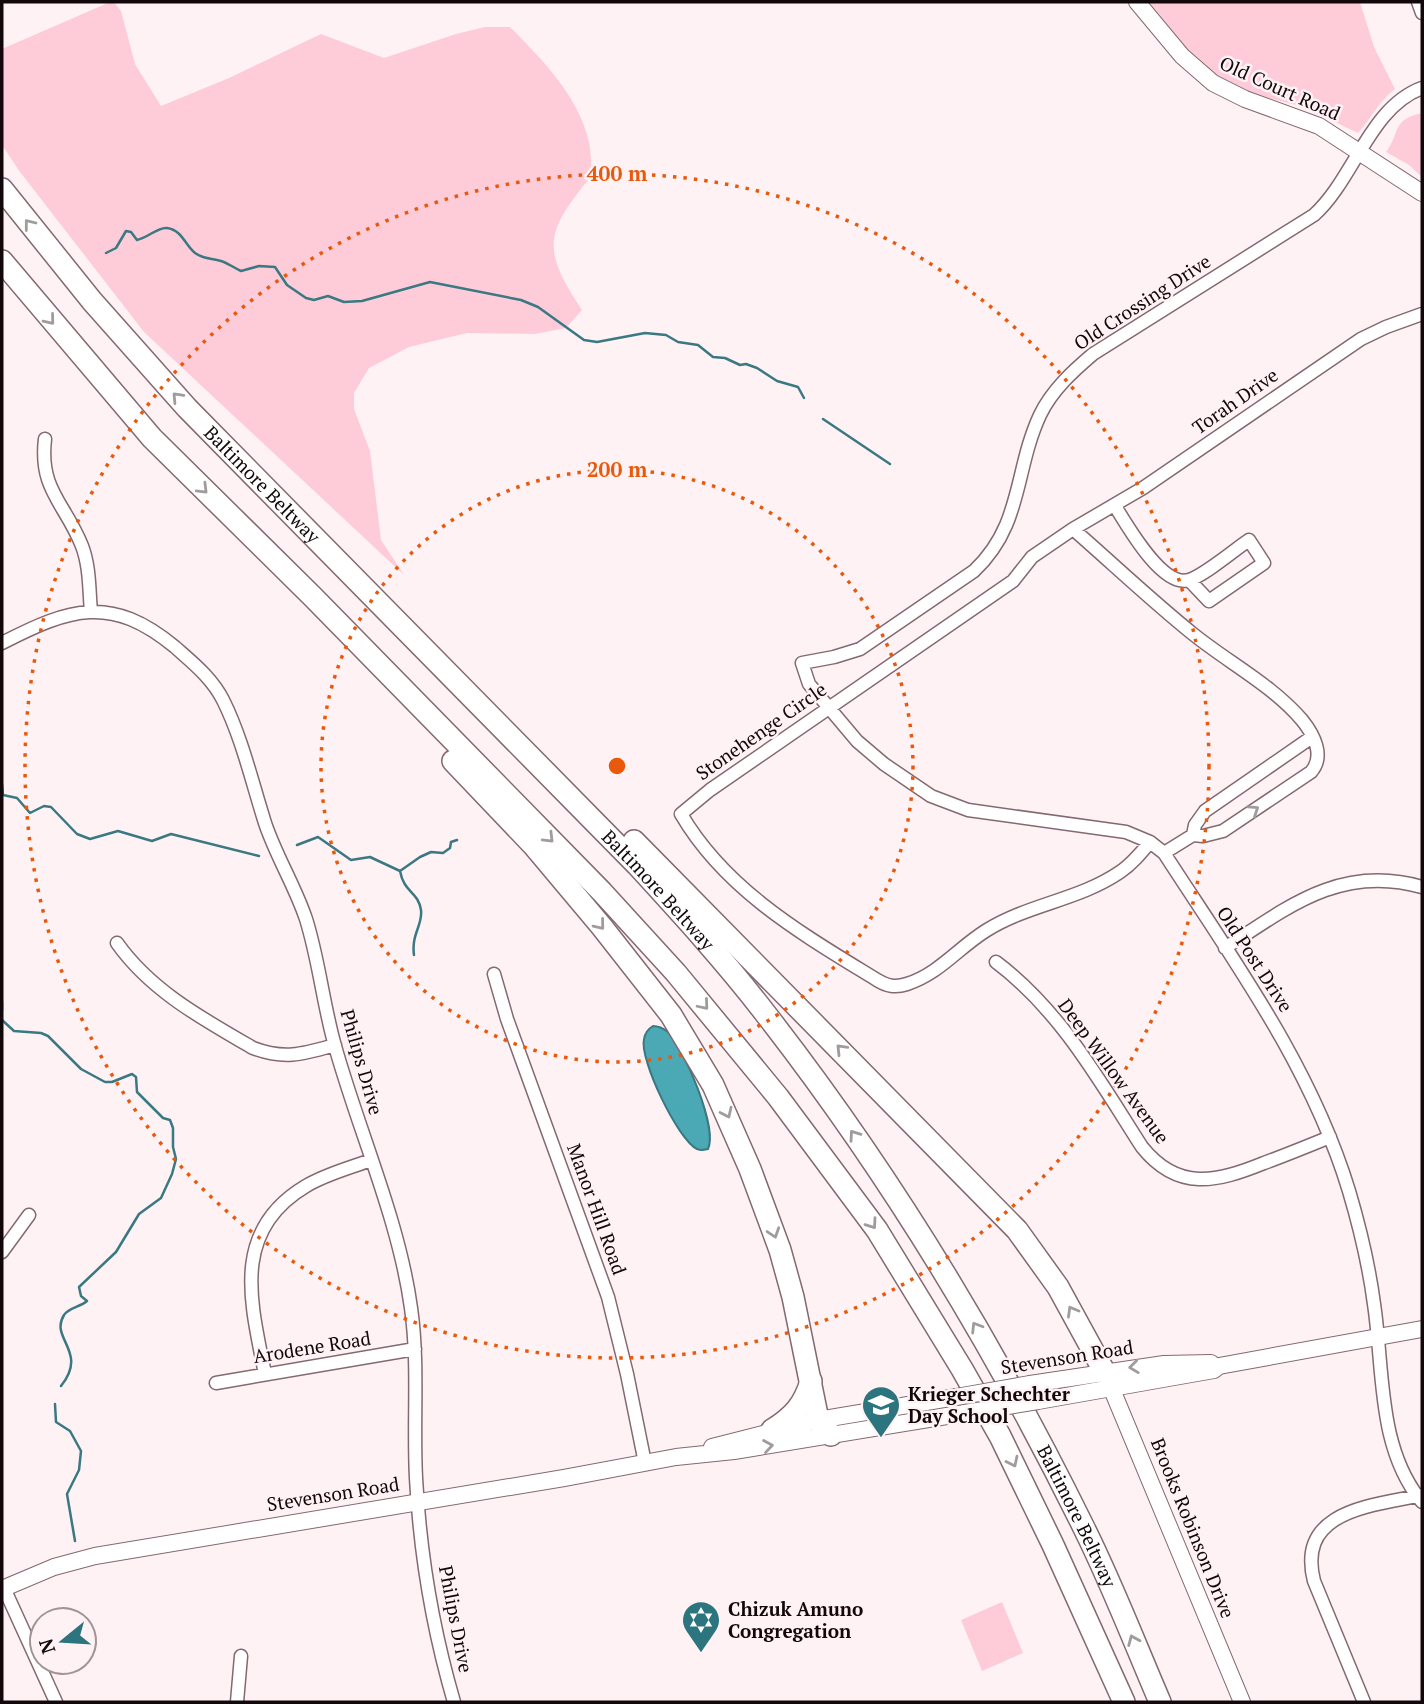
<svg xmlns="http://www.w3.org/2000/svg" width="1424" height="1704" font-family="'PT Serif',serif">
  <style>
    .green { fill: #feccd9 }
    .water { fill: #4ba8b5; stroke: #3a7882; stroke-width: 2 }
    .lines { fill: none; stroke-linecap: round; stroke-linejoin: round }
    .stream { stroke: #3a7882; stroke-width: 2.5 }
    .street-casing { stroke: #836970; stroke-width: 15 }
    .secondary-casing { stroke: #836970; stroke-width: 18 }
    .highway-casing { stroke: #836970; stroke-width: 24 }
    .street { stroke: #fff; stroke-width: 12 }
    .secondary { stroke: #fff; stroke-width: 16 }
    .highway { stroke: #fff; stroke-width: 21 }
    .secondary-bridge-casing { stroke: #836970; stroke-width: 18; stroke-linecap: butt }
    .secondary-bridge { stroke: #fff; stroke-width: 16 }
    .oneway { stroke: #a09c9d }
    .ring { fill: none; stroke: #e8590c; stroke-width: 3.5; stroke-dasharray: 3.5 7 }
    .labels { text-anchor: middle; stroke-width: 5; stroke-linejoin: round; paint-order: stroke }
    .street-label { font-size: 19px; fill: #12080b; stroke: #fff2f5 }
    .poi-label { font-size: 19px; font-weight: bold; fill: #12080b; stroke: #fff2f5; text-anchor: start }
    .centre { fill: #e8590c; stroke: #fff2f5; stroke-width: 3.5 }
    .ring-label { font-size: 21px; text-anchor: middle; font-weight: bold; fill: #e8590c; stroke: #fff2f5; stroke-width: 5; stroke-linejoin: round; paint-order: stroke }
  </style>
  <rect width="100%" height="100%" fill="#fff2f5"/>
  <!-- green -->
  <path class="green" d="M110,2H114L121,11L135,64L161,106L229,78L321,34L384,58L456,34L485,27H510C542,59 579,97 589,142C591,153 591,164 592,175C546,232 540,247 582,310L566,328L535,334L467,333L409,347L369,368L354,393V409L370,451L381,540L404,575L144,332L20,172L2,145V49Z
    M1145,2H1360L1374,47L1395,89C1377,103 1372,118 1358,133L1303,107L1238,90L1215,76L1197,61Z
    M1422,113V177L1409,165L1386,152C1401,132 1391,120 1422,113Z
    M1002,1602L1023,1653L982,1671L961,1620Z"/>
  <!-- water -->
  <path class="water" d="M653,1026C659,1026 663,1028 668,1032C684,1048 718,1128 708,1149C703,1150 702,1151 697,1149C678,1140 639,1059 644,1039C645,1033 648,1029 653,1026Z"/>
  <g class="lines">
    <!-- stream -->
    <path class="stream" d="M106,253L116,248L126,231L131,232L137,240C148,238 157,227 167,228C182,230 185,245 195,253C205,260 211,258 221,261C228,263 234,268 241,271L259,266L275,267L287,285L306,298L314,300L328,296L344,302L362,301L430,282L521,300L538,307L584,340L597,342L645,333L666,335L678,342L698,345L713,357L725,358L740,365L746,364L757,368L777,381L798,387L804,398
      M823,419L890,464
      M2,784L3,795L17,798L30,813L44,806L51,807L77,834L90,839L118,831L152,841L171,834L259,856
      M297,845L318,837L351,860L370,857L400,871
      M400,871C404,893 418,891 421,910C423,925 411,934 414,955
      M400,871L420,857L431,852L443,853L450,848L451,842L457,840
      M2,1002V1010
      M2,1020L14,1031L41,1033L48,1036L81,1069L105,1082H112L132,1074L136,1077L137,1092L163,1118L170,1120L173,1128V1147L176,1159L172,1174L161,1198L139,1214L116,1252L79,1287L81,1296L87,1301C80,1307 68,1308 64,1315C49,1339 89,1351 61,1386
      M55,1404L56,1422L70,1431L81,1451L79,1470L67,1494L75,1541"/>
    <defs>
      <path id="street" d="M1418,2L1422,13
        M1422,88C1370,107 1354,179 1314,215L1093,354C1073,371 1052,390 1040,415C1014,471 1023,525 974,571L860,649L834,657L802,663L809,684L857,741L884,764L931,796L968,810L1126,832L1150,842L1164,853C1234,961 1311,1066 1349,1191C1360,1228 1369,1266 1374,1304C1384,1370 1377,1448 1422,1502
        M45,439C39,490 65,503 82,546C90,567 89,590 91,612
        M1115,506C1127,525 1162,588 1189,580C1205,575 1234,550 1249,540L1264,563L1209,601L1189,580
        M1073,529C1113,564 1152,601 1193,634C1229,663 1272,685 1302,720C1314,735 1325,756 1311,772L1223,831L1203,836L1193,835L1164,853
        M2,643C70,608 111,594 175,647C193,663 212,678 223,700C242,738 252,782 265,823C276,856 295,886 306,919C319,960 323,1004 335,1046C359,1132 399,1220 411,1308C419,1364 413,1422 416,1478C420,1553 433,1630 454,1702
        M1193,835L1195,825L1205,811L1312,737
        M1150,842C1141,853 1132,864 1120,872C1079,900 1029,904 987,930C959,947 939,974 907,984C895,988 887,986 877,980C804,935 726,891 681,814L710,790L1013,581L1032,557L1073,529L1143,488L1361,339L1386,327L1422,314
        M117,943C151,991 203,1019 253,1048C285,1060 303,1054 335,1045
        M1225,948C1289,906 1342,864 1422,887
        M996,962C1060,1010 1099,1080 1142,1147C1178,1192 1217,1182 1264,1163C1286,1155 1308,1146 1330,1137
        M494,974L507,1019L608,1297L627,1374L645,1463
        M2,1252L29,1215
        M265,1374C251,1303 230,1231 306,1186C326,1174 350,1168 371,1160
        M216,1383L415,1349
        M4,1588L56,1702
        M237,1702L241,1656
        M1364,1702L1314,1581C1296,1510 1372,1506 1422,1495"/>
      <path id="secondary" d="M1137,2L1182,56L1213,83L1245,99L1319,126L1422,193
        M1108,1380L1242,1702
        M1030,1384L1164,1364L1211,1363
        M1038,1401L1214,1370L1219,1366L1422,1329
        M712,1447L818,1420L956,1397
        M2,1589L54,1567L95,1556L564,1478L676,1457L734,1451L965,1413"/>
      <g id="highway">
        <path id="s1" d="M2,189L92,301L187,408L637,865C681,913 725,961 765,1013C889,1172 995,1347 1084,1528C1112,1584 1135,1644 1160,1702"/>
        <path d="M2,261L152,438L313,597L602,892L676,973L778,1097L877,1230L962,1369L1000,1436L1053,1545L1124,1702"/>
        <path d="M453,761L534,846L602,927L671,1015L713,1085L750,1169L780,1250L793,1297L818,1420L831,1435"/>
        <path d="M634,841L1017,1230L1058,1287L1104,1371"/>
        <path d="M772,1430C793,1417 804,1405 811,1381"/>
      </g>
    </defs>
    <!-- street casing -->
    <use href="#street" class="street-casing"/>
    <!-- secondary casing -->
    <use href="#secondary" class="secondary-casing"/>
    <!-- highway casing -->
    <use href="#highway" class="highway-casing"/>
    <!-- street -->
    <use href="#street" class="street"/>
    <!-- secondary -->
    <use href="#secondary" class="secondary"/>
    <!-- highway -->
    <use href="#highway" class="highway"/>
    <defs>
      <path id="secondary-bridge" d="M956,1397L1030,1384
        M965,1413L1038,1401"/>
    </defs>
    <!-- secondary-bridge casing -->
    <use href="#secondary-bridge" class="secondary-bridge-casing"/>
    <!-- secondary-bridge -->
    <use href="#secondary-bridge" class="secondary-bridge"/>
  </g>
  <!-- one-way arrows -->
  <defs><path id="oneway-chevron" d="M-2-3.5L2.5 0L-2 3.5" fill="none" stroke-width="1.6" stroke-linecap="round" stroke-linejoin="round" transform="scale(1.75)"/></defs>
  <g class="oneway">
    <use href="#oneway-chevron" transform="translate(29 224) rotate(-128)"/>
    <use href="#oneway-chevron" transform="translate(50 320) rotate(51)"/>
    <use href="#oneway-chevron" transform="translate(177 397) rotate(-133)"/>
    <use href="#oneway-chevron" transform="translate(203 489) rotate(45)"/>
    <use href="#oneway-chevron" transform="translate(1254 810) rotate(-34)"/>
    <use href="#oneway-chevron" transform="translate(549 838) rotate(45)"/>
    <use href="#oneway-chevron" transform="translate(600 925) rotate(51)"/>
    <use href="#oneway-chevron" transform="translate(704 1005) rotate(50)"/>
    <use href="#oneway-chevron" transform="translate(841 1049) rotate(-134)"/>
    <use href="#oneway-chevron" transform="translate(727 1113) rotate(65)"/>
    <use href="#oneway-chevron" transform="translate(854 1135) rotate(-125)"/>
    <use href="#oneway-chevron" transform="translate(872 1224) rotate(55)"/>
    <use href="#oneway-chevron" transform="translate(774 1233) rotate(72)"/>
    <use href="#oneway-chevron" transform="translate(1072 1311) rotate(-120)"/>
    <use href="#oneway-chevron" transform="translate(976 1327) rotate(-122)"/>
    <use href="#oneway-chevron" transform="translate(1134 1367) rotate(173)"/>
    <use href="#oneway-chevron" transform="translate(768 1446) rotate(-9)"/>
    <use href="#oneway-chevron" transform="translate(1013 1462) rotate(64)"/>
    <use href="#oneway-chevron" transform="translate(1133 1640) rotate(-113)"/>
  </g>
  <!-- distance rings -->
  <g class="ring">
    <circle cx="617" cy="766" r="296"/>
    <circle cx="617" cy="766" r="592"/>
  </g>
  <!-- icons -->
  <defs>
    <symbol id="school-pin" viewBox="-11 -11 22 30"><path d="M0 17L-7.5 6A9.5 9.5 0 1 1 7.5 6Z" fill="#2c747e" stroke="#fff2f5"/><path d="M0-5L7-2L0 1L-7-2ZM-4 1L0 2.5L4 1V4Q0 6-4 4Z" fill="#fff"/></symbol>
    <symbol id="synagogue-pin" viewBox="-11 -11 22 30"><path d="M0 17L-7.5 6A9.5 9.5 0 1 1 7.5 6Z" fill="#2c747e" stroke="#fff2f5"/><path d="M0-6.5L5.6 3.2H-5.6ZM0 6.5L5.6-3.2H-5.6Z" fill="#fff"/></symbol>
  </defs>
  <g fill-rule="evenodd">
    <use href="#school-pin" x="859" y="1383" width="44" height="60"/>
    <use href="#synagogue-pin" x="679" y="1598" width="44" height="60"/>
  </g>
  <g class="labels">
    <!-- street labels -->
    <g class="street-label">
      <text transform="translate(1280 88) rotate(24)" y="7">Old Court Road</text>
      <text transform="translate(1142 302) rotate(-33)" y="7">Old Crossing Drive</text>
      <text transform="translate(1235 401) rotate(-35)" y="7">Torah Drive</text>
      <text dy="7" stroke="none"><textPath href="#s1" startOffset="394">Baltimore Beltway</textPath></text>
      <text transform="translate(761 731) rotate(-35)" y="7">Stonehenge Circle</text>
      <text dy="7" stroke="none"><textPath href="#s1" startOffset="961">Baltimore Beltway</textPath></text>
      <text transform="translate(1255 959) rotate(57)" y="7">Old Post Drive</text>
      <text transform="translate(362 1062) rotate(74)" y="7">Philips Drive</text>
      <text transform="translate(1114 1071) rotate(54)" y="7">Deep Willow Avenue</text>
      <text transform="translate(597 1209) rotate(70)" y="7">Manor Hill Road</text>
      <text transform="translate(312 1347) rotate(-9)" y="7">Arodene Road</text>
      <text transform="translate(1067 1357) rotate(-9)" y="7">Stevenson Road</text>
      <text transform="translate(333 1494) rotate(-9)" y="7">Stevenson Road</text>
      <text dy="7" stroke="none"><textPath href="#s1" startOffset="1717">Baltimore Beltway</textPath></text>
      <text transform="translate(1193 1528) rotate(68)" y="7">Brooks Robinson Drive</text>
      <text transform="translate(456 1619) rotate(79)" y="7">Philips Drive</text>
    </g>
    <!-- poi labels -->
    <g class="poi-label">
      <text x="908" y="1401">Krieger Schechter<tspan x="908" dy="22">Day School</tspan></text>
      <text x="728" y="1616">Chizuk Amuno<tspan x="728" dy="22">Congregation</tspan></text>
    </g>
  </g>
  <circle cx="617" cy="766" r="10" class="centre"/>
  <g class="ring-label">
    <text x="617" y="181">400 m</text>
    <text x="617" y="477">200 m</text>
  </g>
  <!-- border -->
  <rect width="1424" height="1704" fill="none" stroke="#12080b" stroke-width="7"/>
  <!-- north arrow -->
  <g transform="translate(63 1641) rotate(252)"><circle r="33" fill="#fff2f5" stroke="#a09497" stroke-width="2"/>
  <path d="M0-5L12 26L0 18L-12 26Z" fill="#2c747e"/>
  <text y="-10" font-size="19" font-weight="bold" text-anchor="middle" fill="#12080b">N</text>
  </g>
</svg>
